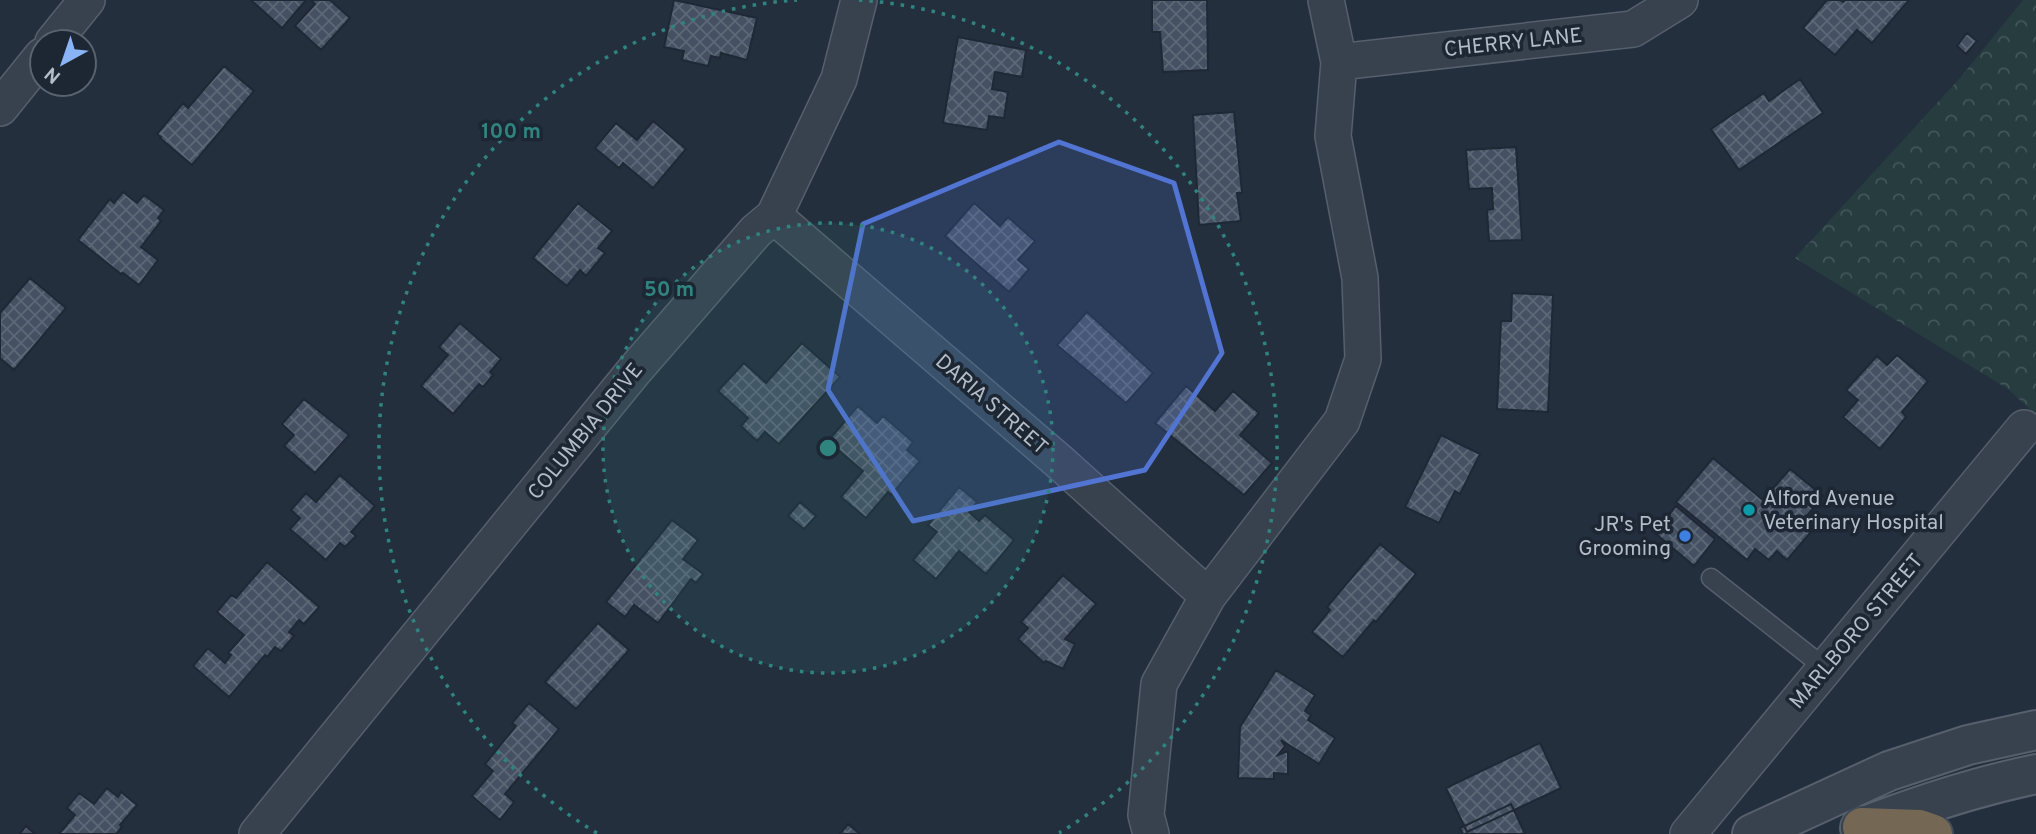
<svg xmlns="http://www.w3.org/2000/svg" width="2036" height="834" font-family="Overpass,sans-serif">
  <style>
    .forest { fill: url(#forest-crowns) }
    .building { fill: url(#building-cross-hatch); stroke: #1f2835; stroke-width: 2 }
    .lines { fill: none; stroke-linecap: round; stroke-linejoin: round }
    .service-casing { stroke: #565f6c; stroke-width: 21 }
    .minor-casing { stroke: #565f6c; stroke-width: 38 }
    .tertiary-casing { stroke: #565f6c; stroke-width: 42 }
    .motorway-casing { stroke: #434c59; stroke-width: 42 }
    .service { stroke: #38414e; stroke-width: 18 }
    .minor { stroke: #38414e; stroke-width: 35 }
    .tertiary { stroke: #38414e; stroke-width: 38 }
    .motorway { stroke: #746855; stroke-width: 38 }
    .marked { fill: #5274d3; fill-opacity: 0.2; stroke: #5274d3; stroke-width: 5; stroke-linejoin: round }
    .ring { fill: none; stroke: #308480; stroke-width: 3.5; stroke-dasharray: 3.5 7 }
    .culture-dot { fill: #0f9aa8; stroke: #1d2633; stroke-width: 2.5 }
    .shop-dot { fill: #3f7fe0; stroke: #1d2633; stroke-width: 2.5 }
    .labels { text-anchor: middle; stroke-width: 7; stroke-linejoin: round; paint-order: stroke }
    .street-label { font-size: 21px; fill: #b4bcc9; stroke: #1d2633 }
    .poi-label { font-size: 21px; fill: #b4bcc9; stroke: #1d2633; text-anchor: start }
    .centre { fill: #308480; stroke: #1d2633; stroke-width: 3.5 }
    .ring-label { font-size: 21px; text-anchor: middle; font-weight: bold; fill: #308480; stroke: #1d2633; stroke-width: 7; stroke-linejoin: round; paint-order: stroke }
  </style>
  <defs>
    <pattern id="forest-crowns" width="20" height="18" patternUnits="userSpaceOnUse" patternTransform="scale(1.75)"><rect width="20" height="18" fill="#263c3f"/><path d="M2 6a3 3 0 1 1 6 0M12 15a3 3 0 1 1 6 0" fill="none" stroke="#435659"/></pattern>
    <pattern id="building-cross-hatch" width="8" height="8" patternUnits="userSpaceOnUse" patternTransform="scale(1.75)"><rect width="8" height="8" fill="#455162"/><path d="M0 0l8 8M0 8l8-8" fill="none" stroke="#5d6877"/></pattern>
  </defs>
  <rect width="100%" height="100%" fill="#242f3e"/>
  <!-- forest -->
  <path class="forest" d="M2023,0H2036V415L2008,389L1795,258L1960,78Z"/>
  <!-- building -->
  <path class="building" d="M251,0H306L282,28Z
    M311,0H330L350,18L321,50L295,26L315,4Z
    M674,0L757,18L747,60L721,53L720,58L711,56L708,66L682,60L684,51L664,47Z
    M1152,0H1207L1208,70L1163,72L1160,32H1152Z
    M1827,0H1840L1843,2L1845,0H1909L1872,43L1857,30L1835,55L1803,28Z
    M1967,33L1977,41L1966,54L1957,46Z
    M958,37L1026,50L1022,77L995,72L992,89L1008,92L1004,118L989,116L987,130L943,123Z
    M224,66L254,91L192,165L160,138L161,137L157,134L183,103L188,108Z
    M1800,79L1823,113L1739,170L1711,129L1764,93L1769,101Z
    M1234,112L1242,193H1237L1241,221L1199,225L1193,115Z
    M653,121L686,149L653,188L623,163L619,168L595,148L616,123L637,140Z
    M1516,147L1522,240L1489,241L1487,210L1493,209L1492,188L1469,189L1466,150Z
    M123,192L137,203L144,195L164,210L158,218L161,221L141,247L158,260L139,285L123,273L121,274L78,240L110,199L114,203Z
    M578,203L612,231L598,248L605,253L586,276L580,270L567,286L533,258Z
    M974,203L1000,226L1008,217L1035,241L1018,260L1029,269L1009,292L945,236Z
    M30,278L66,308L14,370L0,358V313Z
    M1512,293L1553,295L1548,412L1497,409L1501,321H1511Z
    M1087,312L1153,373L1126,403L1057,345Z
    M460,323L501,359L490,372L493,375L483,387L479,384L453,414L421,386L448,355L439,347Z
    M802,343L840,377L779,444L765,432L757,441L741,426L748,418L718,391L744,363L766,383Z
    M1897,355L1928,381L1902,412L1906,417L1880,449L1843,417L1858,400L1846,390L1877,356L1887,365Z
    M1186,386L1215,411L1233,391L1259,413L1240,435L1272,463L1244,495L1155,423Z
    M304,399L349,435L315,473L284,446L294,435L282,424Z
    M858,406L877,423L883,416L913,442L907,450L920,461L891,495L888,492L866,518L841,497L863,471L828,441Z
    M1441,435L1480,454L1460,494L1455,491L1439,523L1405,507Z
    M1713,458L1763,500L1790,469L1823,496L1805,518L1816,526L1787,560L1777,551L1769,560L1755,549L1747,560L1676,502Z
    M340,475L375,506L351,532L356,536L345,547L340,543L326,560L290,529L300,518L291,510L306,493L316,502Z
    M959,487L977,502L969,512L979,521L985,515L1014,540L986,574L959,551L936,579L913,560L937,532L928,525Z
    M800,502L816,516L804,529L788,516Z
    M1676,506L1715,539L1694,566L1655,533Z
    M672,520L698,540L683,559L703,574L696,583L691,579L658,623L634,605L625,617L606,602Z
    M1380,544L1416,574L1376,622L1374,620L1343,657L1312,632L1330,610L1327,607Z
    M267,562L319,607L304,624L299,620L289,632L294,636L281,651L275,647L267,657L265,655L229,697L193,666L208,648L225,663L231,655L228,653L244,635L217,612L231,595L236,598Z
    M1063,575L1096,604L1065,639L1075,644L1063,669L1046,661L1044,663L1018,639L1028,628L1021,622Z
    M598,623L629,650L576,709L545,682Z
    M1276,670L1315,695L1305,711L1311,715L1308,720L1335,738L1319,764L1281,740L1285,746L1278,755L1288,751V774L1274,773V779L1238,778L1240,727Z
    M529,703L559,729L505,794L514,802L500,820L472,796L493,771L485,764L516,726L512,723Z
    M1540,743L1561,788L1467,832L1446,788Z
    M107,788L118,797L121,792L137,805L120,825L122,827L116,834H59L75,815L67,808L79,793L94,804Z
    M1511,804L1525,834H1463L1460,828Z
    M848,824L860,834H840Z
    M26,826L35,834H20Z"/>
  <g class="lines">
    <defs>
      <path id="service" d="M1711,578L1825,668"/>
      <path id="minor" d="M53,42L87,0
        M1339,62L1633,29L1680,0
        M0,108L42,56
        M774,216L1063,465L1208,596
        M257,834L634,371L756,231L774,216L839,79L859,0
        M1151,834L1146,815L1159,684L1208,596L1342,421L1363,359L1360,278L1333,136L1339,62L1326,0
        M1688,834L2024,428"/>
      <path id="tertiary" d="M1860,828C1919,805 1974,787 2036,774
        M1752,834L1889,771L1968,745L2036,730"/>
      <path id="motorway" d="M1862,827L1919,829L1933,834"/>
    </defs>
    <!-- service casing -->
    <use href="#service" class="service-casing"/>
    <!-- minor casing -->
    <use href="#minor" class="minor-casing"/>
    <!-- tertiary casing -->
    <use href="#tertiary" class="tertiary-casing"/>
    <!-- motorway casing -->
    <use href="#motorway" class="motorway-casing"/>
    <!-- service -->
    <use href="#service" class="service"/>
    <!-- minor -->
    <use href="#minor" class="minor"/>
    <!-- tertiary -->
    <use href="#tertiary" class="tertiary"/>
    <!-- motorway -->
    <use href="#motorway" class="motorway"/>
  </g>
  <!-- marked area -->
  <path class="marked" d="M1059,142L1174,183L1222,353L1145,470L913,521L828,390L863,224Z"/>
  <!-- distance rings -->
  <circle cx="828" cy="448" r="225" fill="#308480" fill-opacity=".12"/>
  <g class="ring">
    <circle cx="828" cy="448" r="225"/>
    <path d="M597 833A449 449 0 0 1 797 0M859 0A449 449 0 0 1 1059 833"/>
  </g>
  <!-- markers -->
  <circle class="culture-dot" cx="1749" cy="510" r="7"/>
  <circle class="shop-dot" cx="1685" cy="536" r="7"/>
  <g class="labels">
    <!-- street labels -->
    <g class="street-label">
      <text transform="translate(1513 42) rotate(-6)" y="7">CHERRY LANE</text>
      <text transform="translate(992 404) rotate(41)" y="7">DARIA STREET</text>
      <text transform="translate(585 431) rotate(-51)" y="7">COLUMBIA DRIVE</text>
      <text transform="translate(1856 631) rotate(-50)" y="7">MARLBORO STREET</text>
    </g>
    <!-- poi labels -->
    <g class="poi-label">
      <text x="1763" y="505">Alford Avenue<tspan x="1763" dy="24">Veterinary Hospital</tspan></text>
      <text x="1671" y="531" text-anchor="end">JR's Pet<tspan x="1671" dy="24">Grooming</tspan></text>
    </g>
  </g>
  <circle cx="828" cy="448" r="10" class="centre"/>
  <g class="ring-label">
    <text x="511" y="138">100 m</text>
    <text x="669" y="296">50 m</text>
  </g>
  <!-- north arrow -->
  <g transform="translate(63 63) rotate(220)"><circle r="33" fill="#1d2633" stroke="#59626f" stroke-width="2"/>
  <path d="M0-5L12 26L0 18L-12 26Z" fill="#8ab4f8"/>
  <text y="-10" font-size="19" font-weight="bold" text-anchor="middle" fill="#b4bcc9">N</text>
  </g>
</svg>
